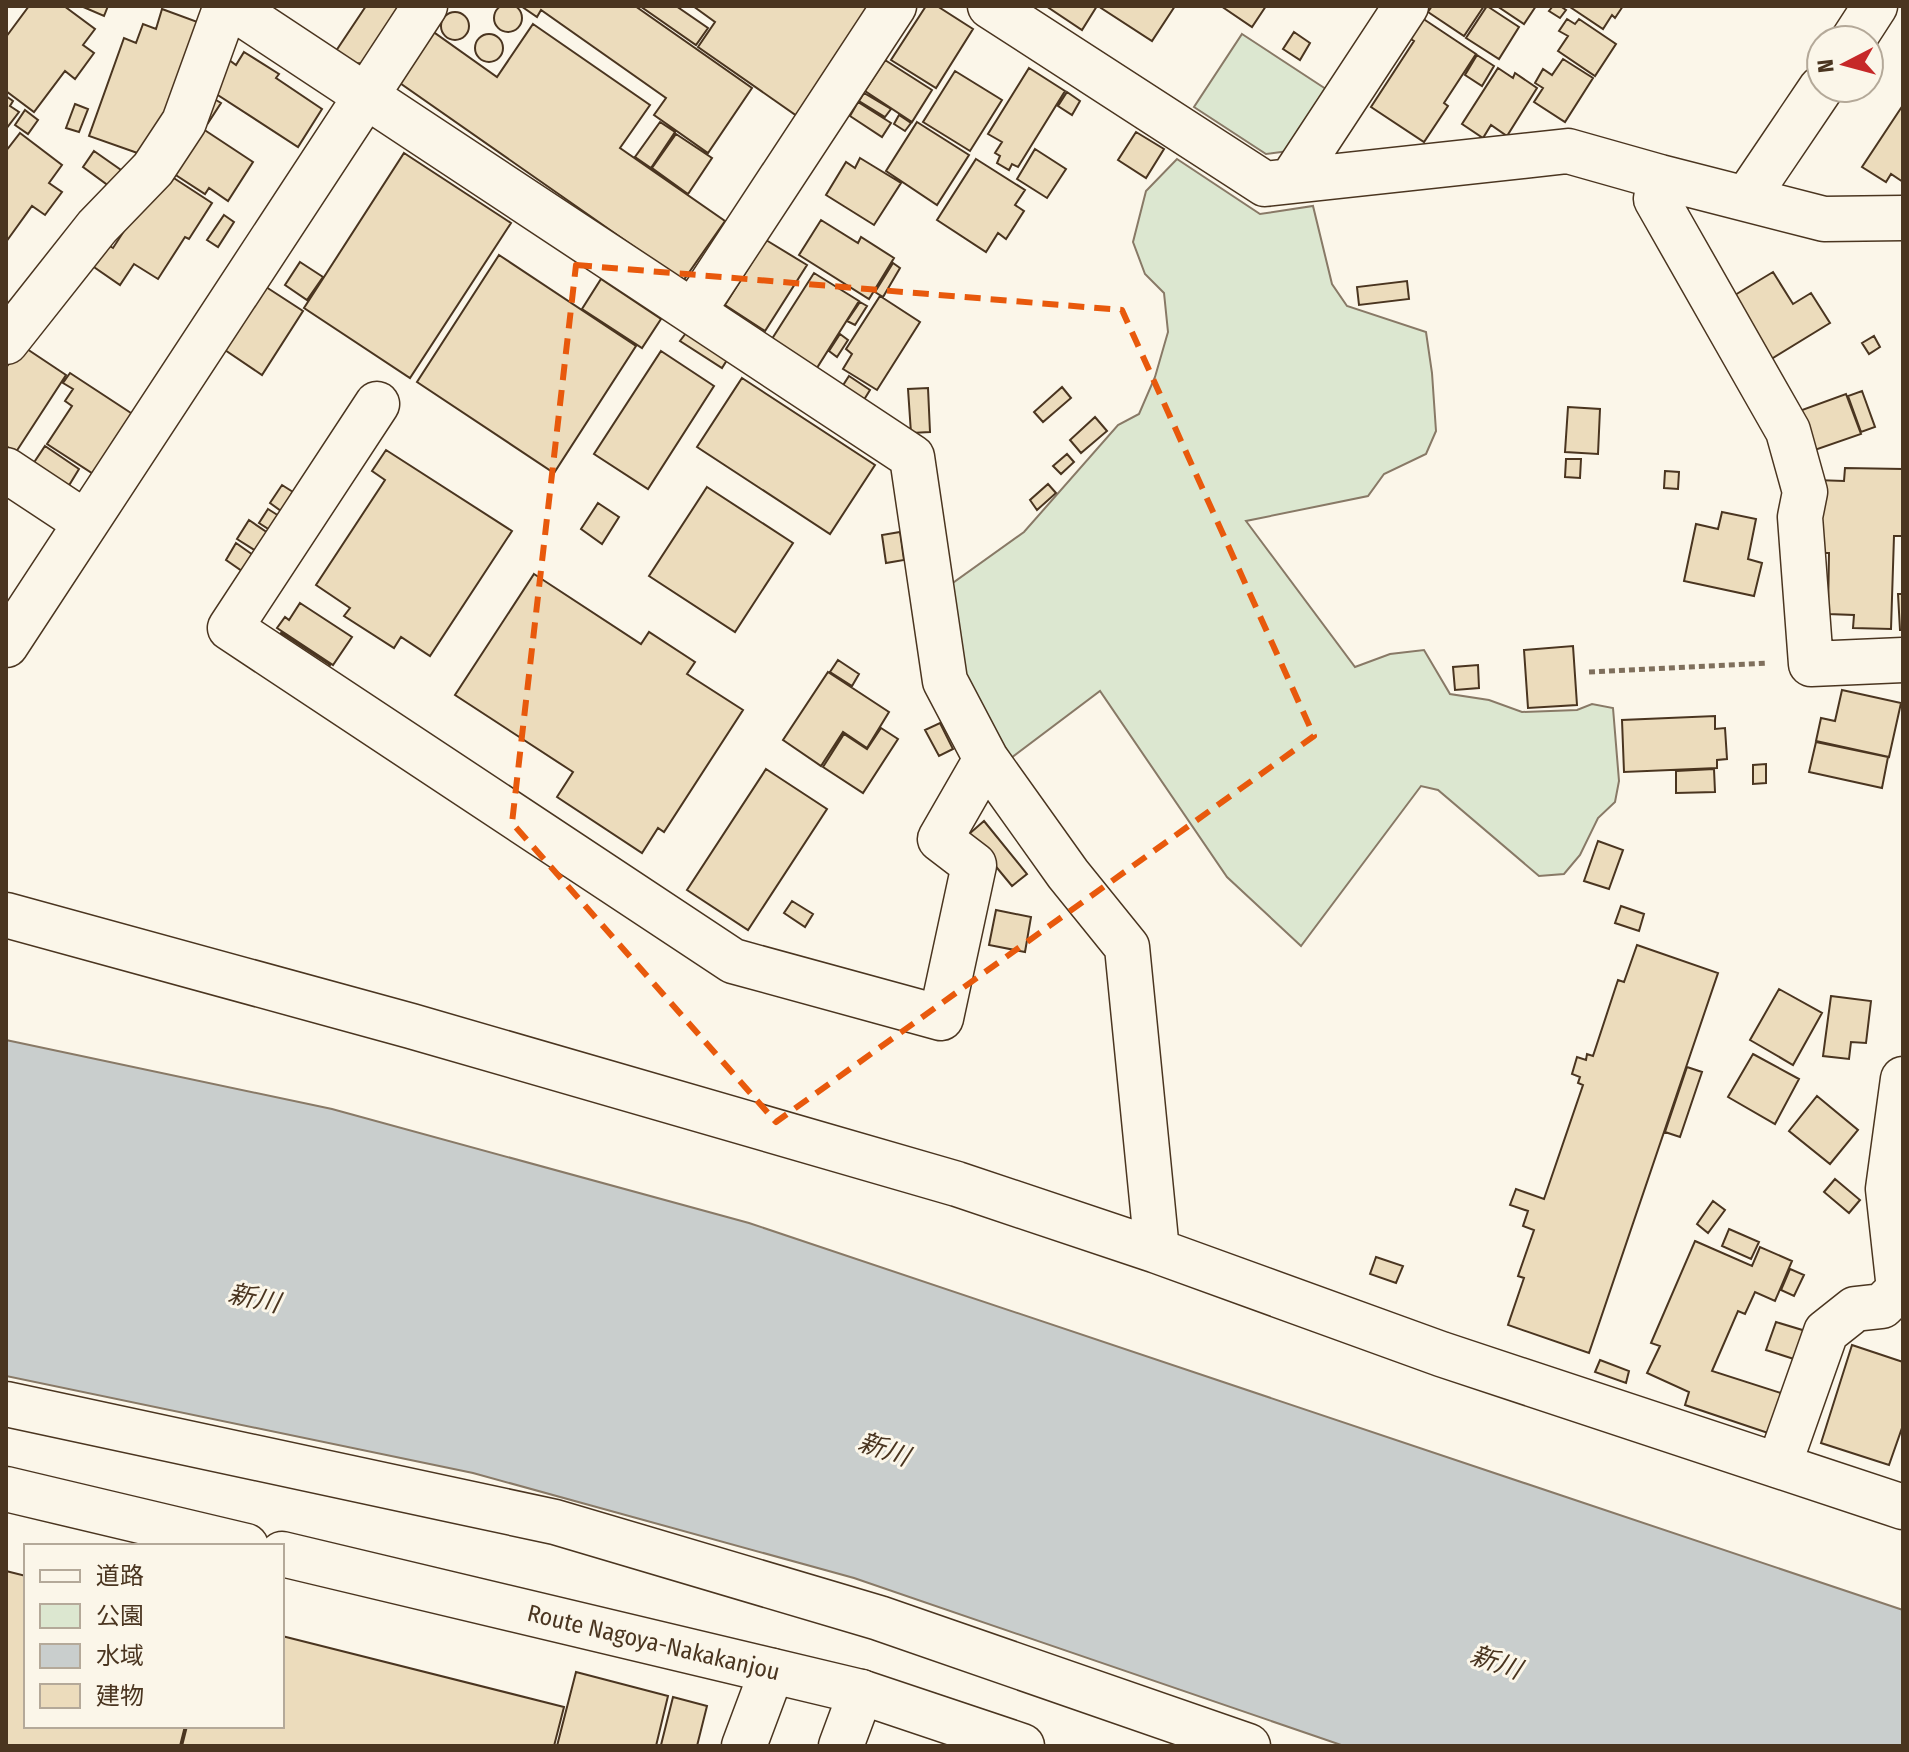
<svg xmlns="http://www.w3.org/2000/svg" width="1909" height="1752" font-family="'Fira Sans Condensed','Noto Sans JP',sans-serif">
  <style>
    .green { fill: #dce7d0; stroke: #887966; stroke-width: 2 }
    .water { fill: #c9cecd; stroke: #887966; stroke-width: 2 }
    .building { fill: #ecdcbc; stroke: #4a3520; stroke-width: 2 }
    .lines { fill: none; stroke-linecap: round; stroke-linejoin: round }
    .minor-casing { stroke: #4a3520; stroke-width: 47 }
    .major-casing { stroke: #4a3520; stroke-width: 47 }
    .path { stroke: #7f6f5c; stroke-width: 5; stroke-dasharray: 6 4; stroke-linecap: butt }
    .minor { stroke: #fbf6e9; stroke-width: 44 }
    .major { stroke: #fbf6e9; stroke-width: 44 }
    .marked { fill: none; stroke: #e8590c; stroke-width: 6; stroke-dasharray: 16 10; stroke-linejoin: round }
    .labels { text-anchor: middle; stroke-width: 6; stroke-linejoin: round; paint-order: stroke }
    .street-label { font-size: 24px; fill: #4a3520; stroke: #fbf6e9 }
    .water-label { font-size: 26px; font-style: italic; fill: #4a3520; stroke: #fbf6e9 }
  </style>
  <rect width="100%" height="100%" fill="#fbf6e9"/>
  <!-- green -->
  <path class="green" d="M1242,34L1332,93L1296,150L1266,154L1194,107Z
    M1177,159L1260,214L1313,206L1332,284L1347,306L1426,332L1432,373L1436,431L1426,454L1384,474L1368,496L1246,521L1355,667L1390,654L1424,650L1450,694L1489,700L1522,712L1577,710L1592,704L1613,708L1619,781L1615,802L1598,818L1580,855L1564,874L1539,876L1438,790L1421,786L1301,946L1227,877L1100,691L1011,758L963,672L950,585L1024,532L1118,425L1139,414L1155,377L1168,332L1164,293L1145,274L1133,242L1146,191Z"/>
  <!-- water -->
  <path class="water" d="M6,1040L332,1109L749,1223L1903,1610V1746H1344L854,1578L473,1473L6,1376Z"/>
  <!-- building -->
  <path class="building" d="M494 18a14 14 0 1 1 28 0a14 14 0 1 1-28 0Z
    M29,6H64L95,29L83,45L94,53L75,79L65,71L34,112L6,91V37Z
    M81,6H108L104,16Z
    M366,6H399L362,63L349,64L334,54Z
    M521,6H635L752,88L708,153L654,115L666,98L541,10L537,17Z
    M640,6H676L708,28L696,45Z
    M693,6H873L797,116L698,47L715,22Z
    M926,6H937L973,29L936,88L891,60Z
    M1046,6H1097L1082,30Z
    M1098,6H1175L1152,41Z
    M1221,6H1266L1252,27Z
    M1432,6H1484L1464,36L1428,12Z
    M1487,6L1519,27L1499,59L1466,38Z
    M1497,6H1536L1524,24Z
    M1553,6H1560L1566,10L1560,18L1549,11Z
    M1623,6L1615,18L1612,15L1603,29L1570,7Z
    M162,9L203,24L163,134L146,156L89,136L124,38L136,43L143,24L156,29Z
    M441 26a14 14 0 1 1 28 0a14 14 0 1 1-28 0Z
    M1422,18L1476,54L1444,103L1448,106L1424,142L1371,107L1414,41L1409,38Z
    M1567,19L1575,24L1579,19L1616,44L1595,76L1558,51L1568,36L1559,31Z
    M533,24L650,105L620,148L725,221L683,281L397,81L432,31L497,77Z
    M1294,32L1310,43L1300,60L1283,49Z
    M475 48a14 14 0 1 1 28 0a14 14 0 1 1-28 0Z
    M244,52L279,74L276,78L322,109L298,147L210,90L229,60L236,65Z
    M1477,55L1494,66L1482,86L1465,75Z
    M1563,59L1593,78L1565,122L1534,102L1543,88L1535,83L1543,69L1552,75Z
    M885,60L932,90L912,122L865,91Z
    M1029,68L1065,91L1018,167L1012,164L1009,170L997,163L1000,156L995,153L1002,142L988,134Z
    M1498,68L1513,78L1515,73L1537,88L1507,136L1491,125L1483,138L1462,124Z
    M955,71L1002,100L970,151L923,122Z
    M1067,92L1080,101L1072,115L1058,106Z
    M864,93L891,109L885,117L859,101Z
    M6,96L13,101L10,106L19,112L6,129Z
    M211,97L221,103L208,123L198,116Z
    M858,102L891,123L882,137L850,116Z
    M75,104L88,109L79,132L66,128Z
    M1903,105V182L1891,174L1886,182L1862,167Z
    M25,110L38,120L28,134L15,125Z
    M899,115L911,123L905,131L894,124Z
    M660,122L675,132L651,168L635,157Z
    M917,122L969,155L937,205L886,171Z
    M197,125L253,162L228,201L209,188L205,194L168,170Z
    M1136,132L1164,149L1146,178L1118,160Z
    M20,133L62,165L49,183L62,192L45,215L32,206L6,242V151Z
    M676,134L712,158L688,194L652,168Z
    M1035,149L1066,169L1047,198L1017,179Z
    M94,151L121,170L109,186L83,167Z
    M404,153L511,223L410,378L304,308Z
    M860,158L901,183L874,225L826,195L846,162L855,168Z
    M976,159L1025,190L1015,205L1024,211L1006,239L998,233L986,252L937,220Z
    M163,171L212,203L189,239L185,237L158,279L134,264L120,285L91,265L105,243L113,248Z
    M224,215L234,222L218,247L207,240Z
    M821,220L858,243L861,237L894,258L869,299L799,255Z
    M766,240L807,265L765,331L725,305Z
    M499,255L636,346L554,473L417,382Z
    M300,262L323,277L307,300L285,285Z
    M893,263L900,268L883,297L875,292Z
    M1773,272L1793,304L1811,293L1830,323L1768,361L1730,298Z
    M814,273L859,301L815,371L770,342Z
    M601,279L661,319L642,348L582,309Z
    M1407,281L1409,299L1359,305L1357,287Z
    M263,285L303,311L262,375L222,348Z
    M880,296L920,322L877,390L843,369L852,354L846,349Z
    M860,302L867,306L855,325L847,321Z
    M686,333L727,360L722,368L680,341Z
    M840,334L848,340L837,357L829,351Z
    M1874,336L1880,347L1869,354L1862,343Z
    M21,345L66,375L16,452L6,446V368Z
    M661,351L714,386L648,489L594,454Z
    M70,373L134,415L95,475L47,444L72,406L65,401L73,389L63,383Z
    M849,376L870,390L862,403L840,390Z
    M742,378L875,465L830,534L697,447Z
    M1062,387L1071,398L1043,422L1034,412Z
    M928,388L930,432L911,433L908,389Z
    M1862,391L1875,427L1861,432L1848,396Z
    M1846,394L1861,434L1806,453L1791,414Z
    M1568,407L1600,409L1598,454L1565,452Z
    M1095,417L1107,431L1081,453L1070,440Z
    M45,446L79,469L68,487L33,464Z
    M386,450L512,531L430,656L401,637L394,648L344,616L350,608L316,585L385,480L372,471Z
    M1067,454L1074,462L1061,474L1053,466Z
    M1566,459H1581L1580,478L1565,477Z
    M1845,468L1903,469V536H1894L1891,629L1853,628L1854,615L1828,614L1829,553H1814L1816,480L1844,481Z
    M1665,471L1679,472L1678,489L1664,488Z
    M1048,484L1056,493L1037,510L1030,500Z
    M282,485L293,492L281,511L270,503Z
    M707,487L793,543L735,632L649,576Z
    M598,503L619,517L602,544L581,529Z
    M268,509L279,516L270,530L259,523Z
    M1722,512L1756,519L1748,559L1762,563L1754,596L1684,581L1696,524L1718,529Z
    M249,520L268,533L256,551L237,539Z
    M900,532L904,560L886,563L882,535Z
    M236,543L253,555L242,571L226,560Z
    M534,574L641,644L649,632L695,662L687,674L743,710L664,832L658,828L642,853L557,797L573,772L455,695Z
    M1898,594H1903V630H1900Z
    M300,603L352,637L333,665L277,628L285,617L289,620Z
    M281,633L330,665L326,672L276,640Z
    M1573,646L1577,705L1528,708L1524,650Z
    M838,660L859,674L852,686L830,672Z
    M1478,665L1479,688L1455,690L1453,667Z
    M828,672L889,712L867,748L843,732L821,766L783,740Z
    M1842,690L1901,703L1889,757L1816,741L1821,718L1835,721Z
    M1715,716V729L1725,728L1727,759L1717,760V768L1624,772L1622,720Z
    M940,723L953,749L939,756L925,730Z
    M881,728L898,739L863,793L823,767L844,734L867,749Z
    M1816,742L1888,757L1882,788L1809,772Z
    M1766,764V783L1753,784V765Z
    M766,769L827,809L748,930L687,890Z
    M1714,769L1715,792L1676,793V771Z
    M984,821L1027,874L1012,886L969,834Z
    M1598,841L1623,850L1609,889L1584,881Z
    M792,901L813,914L805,927L784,913Z
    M1621,906L1644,914L1639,931L1615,923Z
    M996,910L1031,917L1025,952L989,945Z
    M1637,945L1718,973L1589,1353L1508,1325L1524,1278L1518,1276L1534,1230L1523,1226L1528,1211L1510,1205L1516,1189L1544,1199L1583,1085L1578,1083L1580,1077L1572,1074L1577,1057L1586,1060L1587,1054L1593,1056L1618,980L1624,982Z
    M1779,989L1822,1013L1793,1065L1750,1040Z
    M1831,996L1871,1001L1866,1043L1851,1042L1849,1059L1823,1056Z
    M1753,1054L1799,1079L1775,1124L1728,1097Z
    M1687,1067L1702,1072L1680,1137L1665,1132Z
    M1817,1096L1858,1130L1830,1164L1789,1131Z
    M1835,1179L1860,1200L1849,1213L1824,1192Z
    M1713,1201L1725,1210L1708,1233L1697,1224Z
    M1729,1229L1759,1242L1751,1259L1722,1246Z
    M1695,1241L1752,1266L1760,1247L1792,1261L1775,1301L1755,1292L1745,1314L1738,1311L1712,1371L1787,1395L1774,1435L1685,1405L1689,1392L1647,1373L1660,1346L1651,1343Z
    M1376,1257L1403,1266L1396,1283L1370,1274Z
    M1790,1269L1804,1275L1794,1296L1781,1290Z
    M1776,1322L1809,1332L1800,1361L1766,1350Z
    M1852,1345L1903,1362V1425L1889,1465L1821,1443Z
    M1600,1360L1629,1371L1626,1383L1595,1372Z
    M6,1571L26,1576V1726H185L180,1746H6Z
    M282,1636L564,1707L554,1746H182L187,1726H282Z
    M576,1672L668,1696L656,1746H557Z
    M673,1697L707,1706L697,1746L661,1745Z"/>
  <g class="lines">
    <defs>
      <path id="minor" d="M230,6L912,457L945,681L986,759L1068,874L1127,947L1157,1251
        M990,6L1265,184L1568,151L1660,177L1824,219L1903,218
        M1853,40L1875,6
        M1660,177L1656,199L1788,431L1805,492L1800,517L1811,664L1903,660
        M1291,181L1406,6
        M1746,199L1821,88
        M693,312L894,6
        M6,342L97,227L153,169L184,122L226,6
        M377,404L230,628L733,961L941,1018L974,865L940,839L986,759
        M6,470L86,523
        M6,645L425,6
        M6,915L411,1026L957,1184L1157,1251L1441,1354L1903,1507
        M6,1404L555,1522L879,1618L1248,1746
        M1779,1465L1826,1332L1855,1309L1882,1306L1899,1289L1888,1189L1903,1079
        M744,1746L772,1671
        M841,1746L861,1692"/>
      <g id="major">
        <path d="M6,1489L246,1546"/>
        <path id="s1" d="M282,1554L861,1692L1022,1746"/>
      </g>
    </defs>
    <!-- minor casing -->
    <use href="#minor" class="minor-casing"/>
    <!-- major casing -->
    <use href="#major" class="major-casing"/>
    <!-- path -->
    <path class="path" d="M1589,672L1768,663"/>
    <!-- minor -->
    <use href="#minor" class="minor"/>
    <!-- major -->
    <use href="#major" class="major"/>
  </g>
  <!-- marked area -->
  <path class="marked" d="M576,265L1122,310L1314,736L776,1122L512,823Z"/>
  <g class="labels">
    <!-- street labels -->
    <g class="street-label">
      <text dy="8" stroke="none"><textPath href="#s1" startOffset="382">Route Nagoya-Nakakanjou</textPath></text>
    </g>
    <!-- water labels -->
    <g class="water-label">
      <text transform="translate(254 1298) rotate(12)" y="9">新川</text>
      <text transform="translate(884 1449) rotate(19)" y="9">新川</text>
      <text transform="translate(1496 1662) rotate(19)" y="9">新川</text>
    </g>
  </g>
  <!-- border -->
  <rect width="1909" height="1752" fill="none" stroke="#4a3520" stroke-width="16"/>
  <!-- legend -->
  <rect x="24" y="1544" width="260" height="184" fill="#fbf6e9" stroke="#b4a999" stroke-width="2"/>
  <rect x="40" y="1570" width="40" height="12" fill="#fbf6e9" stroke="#b4a999" stroke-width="2"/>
  <text x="96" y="1584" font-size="24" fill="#4a3520">道路</text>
  <rect x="40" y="1604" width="40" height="24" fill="#dce7d0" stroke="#b4a999" stroke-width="2"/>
  <text x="96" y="1624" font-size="24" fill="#4a3520">公園</text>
  <rect x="40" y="1644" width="40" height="24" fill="#c9cecd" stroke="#b4a999" stroke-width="2"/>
  <text x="96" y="1664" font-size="24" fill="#4a3520">水域</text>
  <rect x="40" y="1684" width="40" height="24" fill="#ecdcbc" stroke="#b4a999" stroke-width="2"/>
  <text x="96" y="1704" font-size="24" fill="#4a3520">建物</text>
  <!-- north arrow -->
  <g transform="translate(1845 64) rotate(264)"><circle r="38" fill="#fbf6e9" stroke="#b4a999" stroke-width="2"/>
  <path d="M0-6L14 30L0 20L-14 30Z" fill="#c62828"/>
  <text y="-12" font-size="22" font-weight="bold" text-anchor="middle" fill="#4a3520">N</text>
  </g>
</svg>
